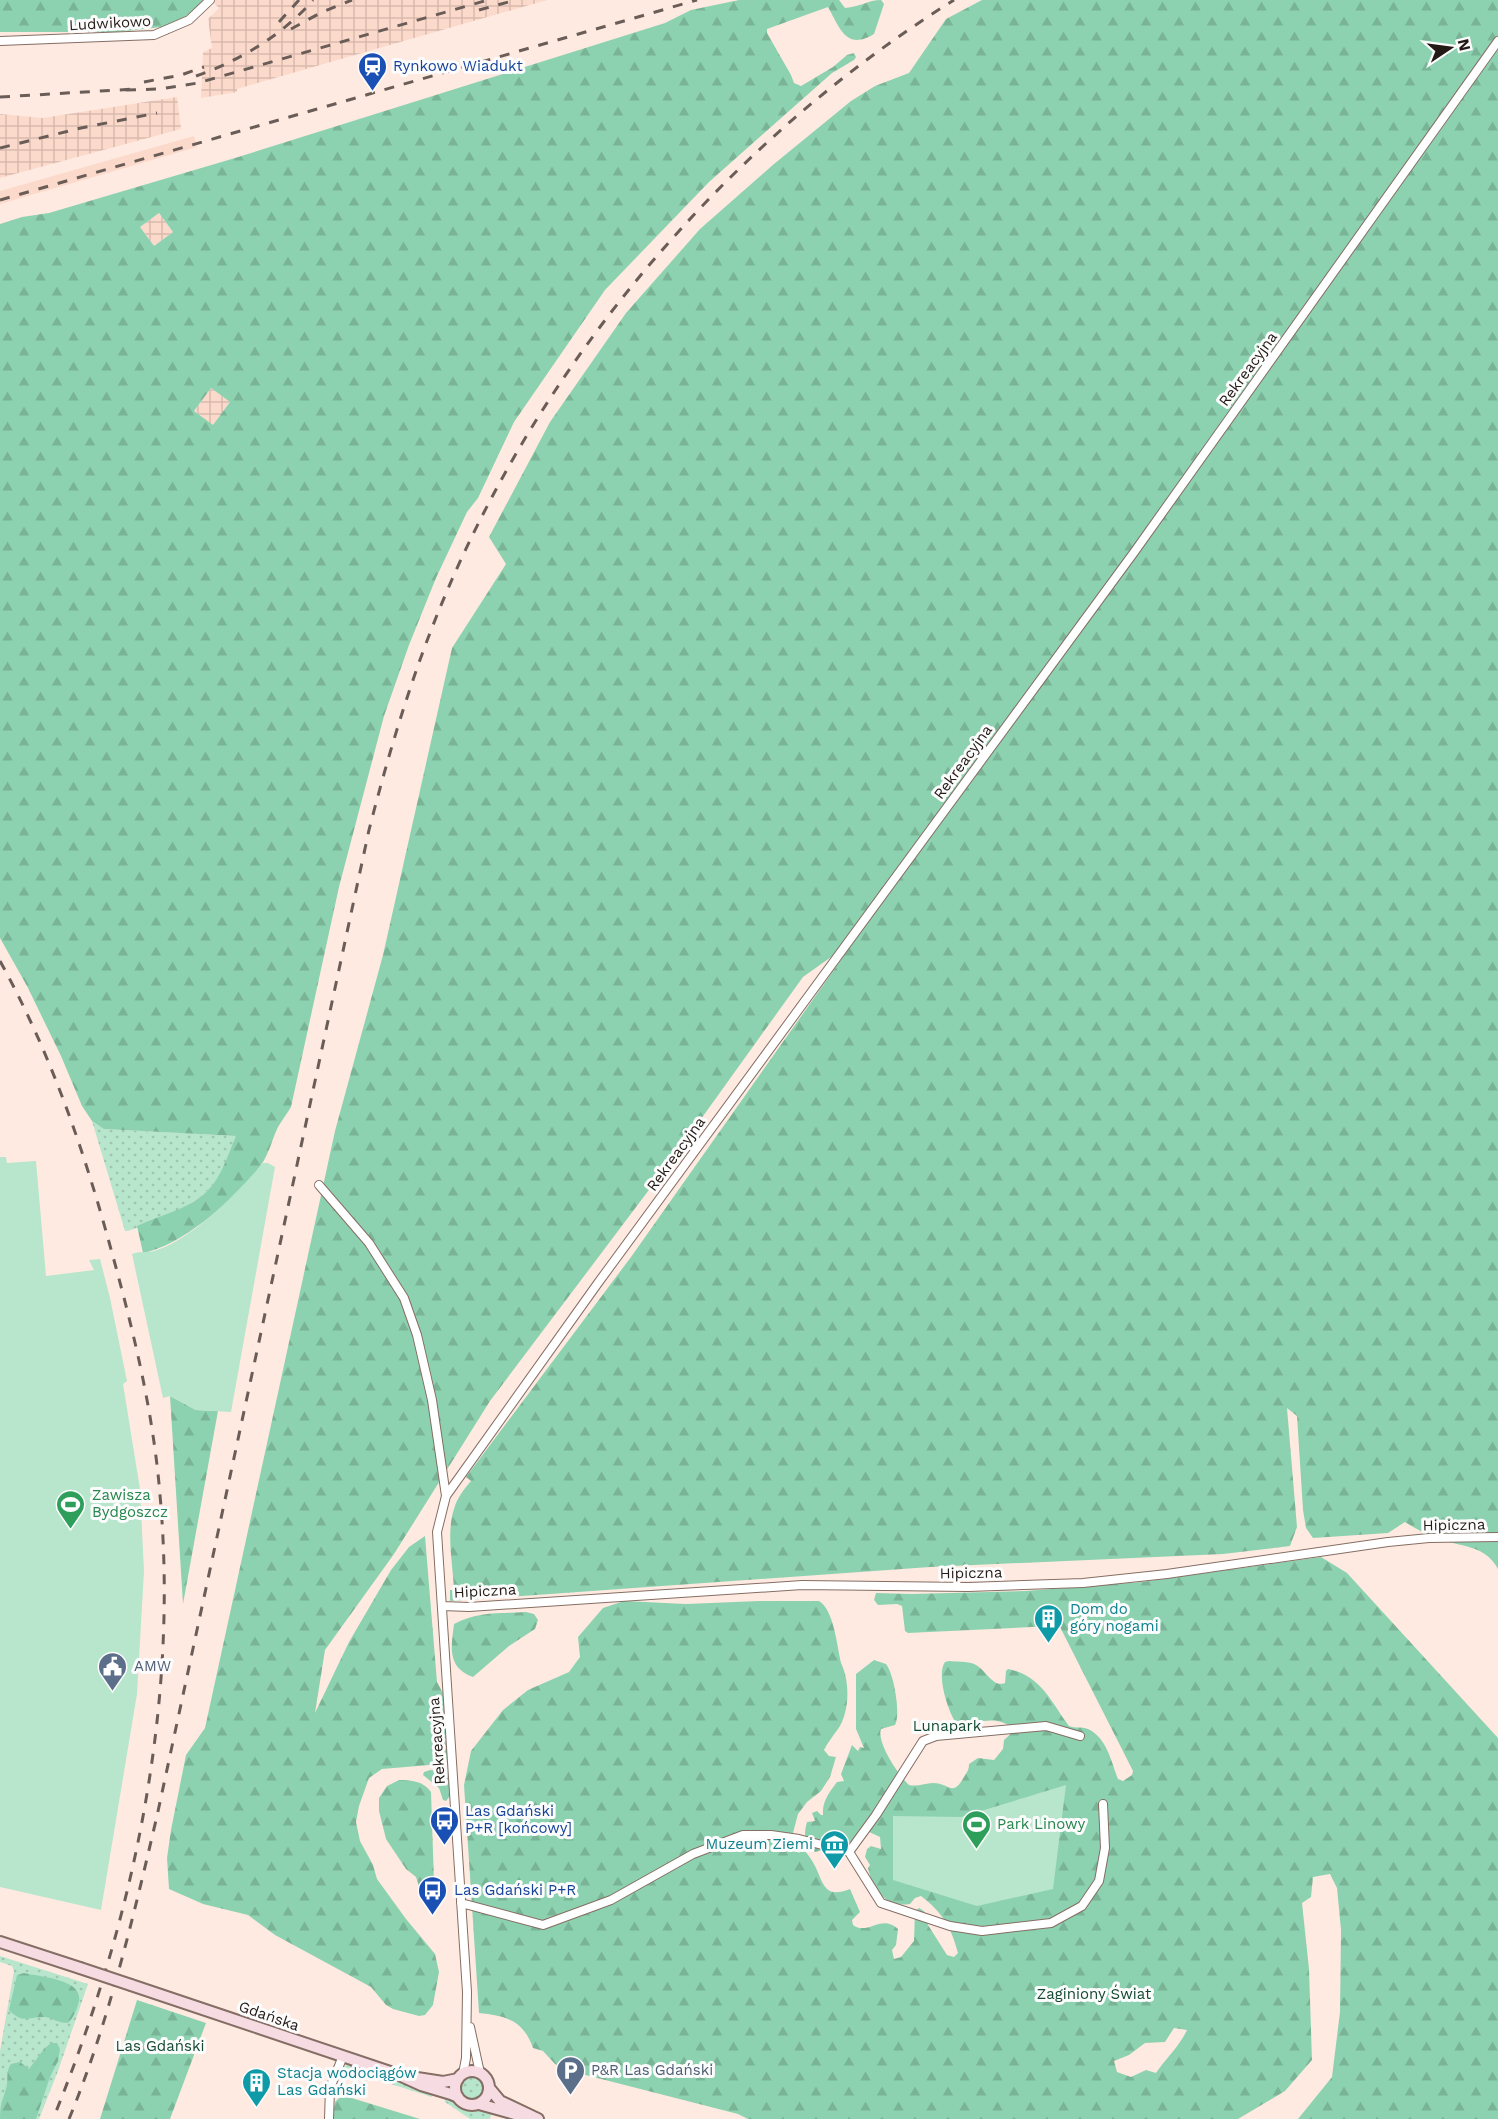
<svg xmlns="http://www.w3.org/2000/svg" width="1498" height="2119" font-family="'Work Sans',sans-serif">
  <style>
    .built { fill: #fcdacb }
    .industrial { fill: url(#industrial-grid) }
    .grass { fill: url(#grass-dots) }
    .forest { fill: url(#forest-firs); fill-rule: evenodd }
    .garden { fill: #b7e6cd }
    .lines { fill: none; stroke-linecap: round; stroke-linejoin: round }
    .street-casing { stroke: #856e64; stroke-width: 10 }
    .secondary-casing { stroke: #856e64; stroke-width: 14 }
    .street { stroke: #fff; stroke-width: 8 }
    .secondary { stroke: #f6dce2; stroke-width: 10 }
    .rail { stroke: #6a5d58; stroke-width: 3; stroke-dasharray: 10 10; stroke-linecap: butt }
    .secondary-bridge-casing { stroke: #856e64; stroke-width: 14; stroke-linecap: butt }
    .secondary-bridge { stroke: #f6dce2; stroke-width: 10 }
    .labels { text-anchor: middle; stroke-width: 6; stroke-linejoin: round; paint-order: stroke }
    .street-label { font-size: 15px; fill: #231a16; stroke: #fcfcfc }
    .transit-label { font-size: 15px; fill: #164399; stroke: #fcfcfc; text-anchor: start }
    .leisure-label { font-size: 15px; fill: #27864d; stroke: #fcfcfc; text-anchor: start }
    .culture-label { font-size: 15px; fill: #0d838f; stroke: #fcfcfc; text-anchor: start }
    .service-label { font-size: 15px; fill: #4e5e75; stroke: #fcfcfc; text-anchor: start }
    .park-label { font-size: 15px; fill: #134933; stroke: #fcfcfc }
  </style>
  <defs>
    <pattern id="industrial-grid" width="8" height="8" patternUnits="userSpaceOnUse" patternTransform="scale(1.5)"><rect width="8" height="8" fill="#fcdacb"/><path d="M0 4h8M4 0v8" fill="none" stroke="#d8baae"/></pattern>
    <pattern id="grass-dots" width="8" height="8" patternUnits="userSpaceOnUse" patternTransform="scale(1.5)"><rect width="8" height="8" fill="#b7e6cd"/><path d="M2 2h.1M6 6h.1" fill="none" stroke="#9dc5af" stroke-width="1.8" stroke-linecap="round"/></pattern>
    <pattern id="forest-firs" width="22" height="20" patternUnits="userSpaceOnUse" patternTransform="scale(1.5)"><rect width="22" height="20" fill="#8dd2b0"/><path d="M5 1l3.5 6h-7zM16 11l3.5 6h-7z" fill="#79b497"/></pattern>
  </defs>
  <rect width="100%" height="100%" fill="#ffeae1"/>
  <!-- built -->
  <path class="built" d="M194,136L197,147L0,204V191Z"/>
  <!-- industrial -->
  <path class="industrial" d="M211,0H547L237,89V92L201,98L203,52L212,48L208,19L219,8Z
    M177,97L181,129L0,178V114L43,118Z
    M159,213L173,232L154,246L140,227Z
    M211,388L230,402L213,426L194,411Z"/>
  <!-- grass -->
  <path class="grass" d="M92,1121L105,1129L237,1136C230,1150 224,1170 215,1182C200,1202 173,1214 151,1221C142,1224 134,1231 125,1231Z
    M0,1956L88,1984L58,2071L39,2119H0V2051L14,1971L12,1966L0,1962Z
    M349,2064L434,2093L432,2097L353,2072L343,2067Z
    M462 2088a11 11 0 1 1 22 0a11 11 0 1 1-22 0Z
    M444,2095C452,2098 458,2106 466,2108C475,2111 484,2109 492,2112L490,2119H470L445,2102Z"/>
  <!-- forest -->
  <path class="forest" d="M0,0H203L192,12L170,26L117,32H0Z
    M739,0H839L845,8C860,7 868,0 881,0L884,4L874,34C846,51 840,28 828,7L767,29V33L791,75L794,83L801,86L833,67L847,55L854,53L856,57L854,60L832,73L709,182L605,290L514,422L478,498L467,512L436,578L409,645L384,716L339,887L291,1107C287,1114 282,1120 278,1127C272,1139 269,1154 261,1165C238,1197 182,1246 143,1253L137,1226C164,1213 195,1209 214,1183C223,1171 230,1150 236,1136L104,1129L92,1121L82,1106L61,1056L27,986L0,938V224L22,217L49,213L235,158L665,23L691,10ZM159,213L173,232L154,246L140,227ZM211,388L230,402L213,425L194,411Z
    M982,0H1498V1569C1484,1542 1453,1547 1430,1536C1422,1532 1413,1527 1405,1522L1388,1533L1313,1538L1306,1528L1303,1510L1297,1416L1287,1408L1297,1527L1290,1546L1223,1554L930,1567L450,1601V1590H454C453,1564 446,1533 454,1509C457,1498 464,1489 471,1481L466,1477L631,1257L855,940L803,977L673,1158L490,1401L394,1554L325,1650L315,1713L349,1642L391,1570L409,1547L425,1536L437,1682L445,1697L449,1756L445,1762L441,1764L382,1769L369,1778L359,1806L356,1822L360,1841L373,1865L377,1879L406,1919L435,1954L439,1972L433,2005L425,2015L419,2016L393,2009L386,2005L371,1987L275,1935L248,1915L203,1904L169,1889L167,1858L171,1830L186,1755L205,1728L335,1131L383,955L452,648L506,564L489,537L550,422L626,313L700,229L774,164L851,101L875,86L909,73L946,19Z
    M170,1396L196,1410L218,1411L183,1604Z
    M1321,1557L1347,1573L1498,1738V2119H1298L1332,2077L1340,2012L1341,1930L1337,1888L1330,1874L1313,1877L1311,1897L1302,1903L1309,1969L1312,2060L1285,2091L1238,2119H748L738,2114L570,2071L555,2064L543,2051L533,2048C523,2020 506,2016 479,2013L464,1785L471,1751L503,1710L528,1690L569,1672L580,1657L578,1637L603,1608L624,1601L686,1604L759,1601H819C834,1610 837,1646 841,1663C850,1681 850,1712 838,1729C833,1736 828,1742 824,1750L829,1756L836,1757L830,1777L821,1791L807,1802L798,1814L793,1833L782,1837L783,1845L789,1841L799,1853L803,1849C808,1854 812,1860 815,1866C824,1884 824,1899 850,1889L860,1912L852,1920L853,1925C868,1936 881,1913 898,1929L896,1945L892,1950L894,1959L901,1957L914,1941L915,1911L919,1908L924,1911L928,1925L947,1955L954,1957L958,1953C951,1927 943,1913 921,1896L915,1898L910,1904C886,1908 873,1890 868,1868L870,1865L865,1857L867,1849L871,1846L881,1849L880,1837L867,1831L843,1850L831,1848L815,1852C805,1842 803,1836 807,1822L815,1821L812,1813L817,1811L821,1815H823C822,1801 829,1793 837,1782L844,1781L841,1774L852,1745L858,1751L860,1747L864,1748L856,1729V1674L874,1660L886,1664C894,1674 901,1714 895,1725L881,1729C876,1742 900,1777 909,1785C918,1787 925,1783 933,1783C950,1783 952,1798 964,1777C967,1772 969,1770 969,1764L978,1758L994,1760L1003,1749L1004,1740L1014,1731C999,1712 976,1725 957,1724C948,1713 936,1674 945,1662L949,1661C957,1662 967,1661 974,1664C986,1669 992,1688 1005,1683L1006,1671L1008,1669C1041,1675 1051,1702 1069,1726C1075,1729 1081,1726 1088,1729C1107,1738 1111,1761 1118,1779L1123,1781L1132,1775L1133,1771L1060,1627L1052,1626L908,1633L905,1631L902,1606L897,1604L878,1605L874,1600L876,1593L911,1594L1025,1591L1142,1582ZM1174,2028L1187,2030C1179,2047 1166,2058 1156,2073L1146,2070L1131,2077L1117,2072L1114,2061L1129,2055L1145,2043L1165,2042Z
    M526,1612L534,1614L538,1620L535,1629L509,1646L473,1677C447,1667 451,1648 454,1624C479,1611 499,1614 526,1612Z
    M430,1770L446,1772L450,1778L451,1795L446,1801L443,1800L439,1788L423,1775L424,1772Z
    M399,1780C412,1780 423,1781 431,1792L435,1912L431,1910L425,1893L420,1889L416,1877L406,1869L386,1839L379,1811V1798L387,1786Z
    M24,1973C40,1977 83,1979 79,2001C77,2009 74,2017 68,2023C57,2023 53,2018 45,2017C29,2016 23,2025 9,2010L17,1975Z
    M137,2000L206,2023L170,2119H100Z
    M51,2043H57L60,2049L58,2061L50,2077L36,2119H0C0,2104 2,2102 6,2089C9,2079 5,2072 11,2064L20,2062L29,2069L44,2049Z
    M342,2095L420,2119H332L335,2102Z"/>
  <!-- garden -->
  <path class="garden" d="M0,1157H6L7,1163L36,1161L46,1276L94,1270L89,1260L100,1259L110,1298L127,1381L123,1384L140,1489L144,1571L137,1694L101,1910L0,1887Z
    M263,1163H268L275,1167L231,1412L196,1410L170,1396L163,1398L132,1254C139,1251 147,1253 154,1251C192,1240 238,1192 263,1163Z
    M1066,1785L1053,1889L977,1906L893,1880V1816L961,1817Z"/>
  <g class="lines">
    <defs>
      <path id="street" d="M0,41L154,35L189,20L210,0
        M319,1185L369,1243L404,1298L417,1335L432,1400L446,1496
        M442,1606L469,1607L802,1585L968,1587L1083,1583L1167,1574L1388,1542L1429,1538L1498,1537
        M849,1852L876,1815L923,1741L936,1736L1046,1726L1080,1736
        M461,1903L543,1925L611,1900L693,1854L743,1835H771L799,1839L849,1852L881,1903L950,1926L982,1931L1051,1923L1082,1906L1099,1881L1105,1848L1103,1804
        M470,2027L480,2073
        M463,2074L466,2058L467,1992L437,1532L446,1496L598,1283L1135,551L1498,41
        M329,2119L330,2088L343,2056"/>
      <path id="secondary" d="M0,1942L80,1968
        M131,1985L399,2075L421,2085L451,2094L458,2097
        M455 2088a17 17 0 1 1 34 0a17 17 0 1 1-34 0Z
        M417,2078L443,2082L458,2079
        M490,2089L500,2101L538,2119
        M479,2104L522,2116"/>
    </defs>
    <!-- street casing -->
    <use href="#street" class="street-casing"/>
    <!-- secondary casing -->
    <use href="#secondary" class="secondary-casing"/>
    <!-- street -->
    <use href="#street" class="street"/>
    <!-- secondary -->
    <use href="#secondary" class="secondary"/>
    <!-- rail -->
    <path class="rail" d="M479,10L516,0
      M279,22L299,0
      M291,29L322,12L352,0
      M196,76C239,61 283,35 313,0
      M144,82L181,75L204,67
      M126,90L160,89L198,83L488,0
      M0,97L135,89
      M0,148L81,128L157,113
      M0,200L697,0
      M0,961C49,1050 82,1144 109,1242C132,1325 153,1409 160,1495C179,1707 133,1923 53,2119
      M69,2119C109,2022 133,1918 157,1816L369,830C390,748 414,668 447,591C550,350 732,139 954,0"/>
    <defs>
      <path id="secondary-bridge" d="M80,1968L131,1985"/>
    </defs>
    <!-- secondary-bridge casing -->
    <use href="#secondary-bridge" class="secondary-bridge-casing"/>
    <!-- secondary-bridge -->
    <use href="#secondary-bridge" class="secondary-bridge"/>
  </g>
  <!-- icons -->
  <defs>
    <symbol id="station-pin" viewBox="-11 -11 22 30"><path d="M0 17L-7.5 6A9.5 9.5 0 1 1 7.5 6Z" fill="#1a4fb4" stroke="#fcfcfc"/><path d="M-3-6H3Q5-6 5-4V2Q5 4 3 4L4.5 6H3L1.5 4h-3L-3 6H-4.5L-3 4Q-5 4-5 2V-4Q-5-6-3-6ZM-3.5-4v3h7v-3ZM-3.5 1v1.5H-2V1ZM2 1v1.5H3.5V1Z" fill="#fff"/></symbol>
    <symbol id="stadium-pin" viewBox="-11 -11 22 30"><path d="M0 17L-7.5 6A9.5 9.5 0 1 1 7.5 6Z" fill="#2e9e5b" stroke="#fcfcfc"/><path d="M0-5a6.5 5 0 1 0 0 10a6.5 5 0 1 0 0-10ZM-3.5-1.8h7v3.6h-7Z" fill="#fff"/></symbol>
    <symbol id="building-pin" viewBox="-11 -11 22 30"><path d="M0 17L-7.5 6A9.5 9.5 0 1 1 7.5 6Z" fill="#0f9aa8" stroke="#fcfcfc"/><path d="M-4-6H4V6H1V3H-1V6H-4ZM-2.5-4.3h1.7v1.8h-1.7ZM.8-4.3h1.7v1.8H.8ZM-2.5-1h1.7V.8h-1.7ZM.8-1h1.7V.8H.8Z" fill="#fff"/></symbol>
    <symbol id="civic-pin" viewBox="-11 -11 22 30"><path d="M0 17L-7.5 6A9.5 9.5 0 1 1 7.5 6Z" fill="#5c6f8a" stroke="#fcfcfc"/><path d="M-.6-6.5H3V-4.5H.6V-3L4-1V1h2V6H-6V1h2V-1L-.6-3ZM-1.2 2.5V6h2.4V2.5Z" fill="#fff"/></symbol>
    <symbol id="bus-pin" viewBox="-11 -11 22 30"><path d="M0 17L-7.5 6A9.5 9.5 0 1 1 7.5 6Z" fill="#1a4fb4" stroke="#fcfcfc"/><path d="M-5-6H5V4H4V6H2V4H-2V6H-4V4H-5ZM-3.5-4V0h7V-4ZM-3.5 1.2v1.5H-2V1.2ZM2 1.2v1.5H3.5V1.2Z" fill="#fff"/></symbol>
    <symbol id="museum-pin" viewBox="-11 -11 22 30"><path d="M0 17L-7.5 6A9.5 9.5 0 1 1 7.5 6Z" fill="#0f9aa8" stroke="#fcfcfc"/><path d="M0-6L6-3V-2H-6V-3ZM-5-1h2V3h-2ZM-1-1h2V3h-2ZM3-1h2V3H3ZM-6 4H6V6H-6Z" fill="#fff"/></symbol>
    <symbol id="parking-pin" viewBox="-11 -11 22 30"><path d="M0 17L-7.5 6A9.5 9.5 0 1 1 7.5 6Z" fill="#5c6f8a" stroke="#fcfcfc"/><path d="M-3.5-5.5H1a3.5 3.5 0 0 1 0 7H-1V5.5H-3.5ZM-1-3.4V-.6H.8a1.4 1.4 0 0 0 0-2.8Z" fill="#fff"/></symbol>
  </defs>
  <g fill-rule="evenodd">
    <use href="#station-pin" x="356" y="50" width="33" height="45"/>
    <use href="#stadium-pin" x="54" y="1488" width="33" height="45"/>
    <use href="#building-pin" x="1032" y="1602" width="33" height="45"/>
    <use href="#civic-pin" x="96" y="1650" width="33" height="45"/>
    <use href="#bus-pin" x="428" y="1804" width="33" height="45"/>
    <use href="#stadium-pin" x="960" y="1808" width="33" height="45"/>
    <use href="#museum-pin" x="818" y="1828" width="33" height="45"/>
    <use href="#bus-pin" x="416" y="1874" width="33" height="45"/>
    <use href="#parking-pin" x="554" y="2054" width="33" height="45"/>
    <use href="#building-pin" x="240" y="2066" width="33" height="45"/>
  </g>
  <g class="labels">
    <!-- street labels -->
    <g class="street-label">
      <text transform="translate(110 23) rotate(-3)" y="5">Ludwikowo</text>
      <text transform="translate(1248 369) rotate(-54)" y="5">Rekreacyjna</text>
      <text transform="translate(963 762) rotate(-54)" y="5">Rekreacyjna</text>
      <text transform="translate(676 1154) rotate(-54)" y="5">Rekreacyjna</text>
      <text transform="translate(1454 1525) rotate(-1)" y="5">Hipiczna</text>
      <text transform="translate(971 1573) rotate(-1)" y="5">Hipiczna</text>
      <text transform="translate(485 1591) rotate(-3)" y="5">Hipiczna</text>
      <text transform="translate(437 1741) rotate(-94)" y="5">Rekreacyjna</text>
      <text transform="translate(269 2016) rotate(19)" y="5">Gdańska</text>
    </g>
    <!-- transit labels -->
    <g class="transit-label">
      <text x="393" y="71">Rynkowo Wiadukt</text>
      <text x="465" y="1816">Las Gdański<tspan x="465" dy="17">P+R [końcowy]</tspan></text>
      <text x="454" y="1895">Las Gdański P+R</text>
    </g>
    <!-- leisure labels -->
    <g class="leisure-label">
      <text x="92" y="1500">Zawisza<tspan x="92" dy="17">Bydgoszcz</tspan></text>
      <text x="997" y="1829">Park Linowy</text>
    </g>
    <!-- culture labels -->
    <g class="culture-label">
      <text x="1070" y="1614">Dom do<tspan x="1070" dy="17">góry nogami</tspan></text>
      <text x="813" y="1849" text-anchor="end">Muzeum Ziemi</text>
      <text x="277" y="2078">Stacja wodociągów<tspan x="277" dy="17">Las Gdański</tspan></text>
    </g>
    <!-- service labels -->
    <g class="service-label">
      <text x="134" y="1671">AMW</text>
      <text x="591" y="2075">P&amp;R Las Gdański</text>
    </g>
    <!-- park labels -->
    <g class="park-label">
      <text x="947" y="1731">Lunapark</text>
      <text x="1094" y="1999">Zaginiony Świat</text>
      <text x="160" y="2051">Las Gdański</text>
    </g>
  </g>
  <!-- north arrow -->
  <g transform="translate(1450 48) rotate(77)" stroke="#fcfcfc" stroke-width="4.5" paint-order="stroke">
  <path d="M0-4.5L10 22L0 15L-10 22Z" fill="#231a16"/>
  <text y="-9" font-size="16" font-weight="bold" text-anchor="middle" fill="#231a16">N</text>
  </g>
</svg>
